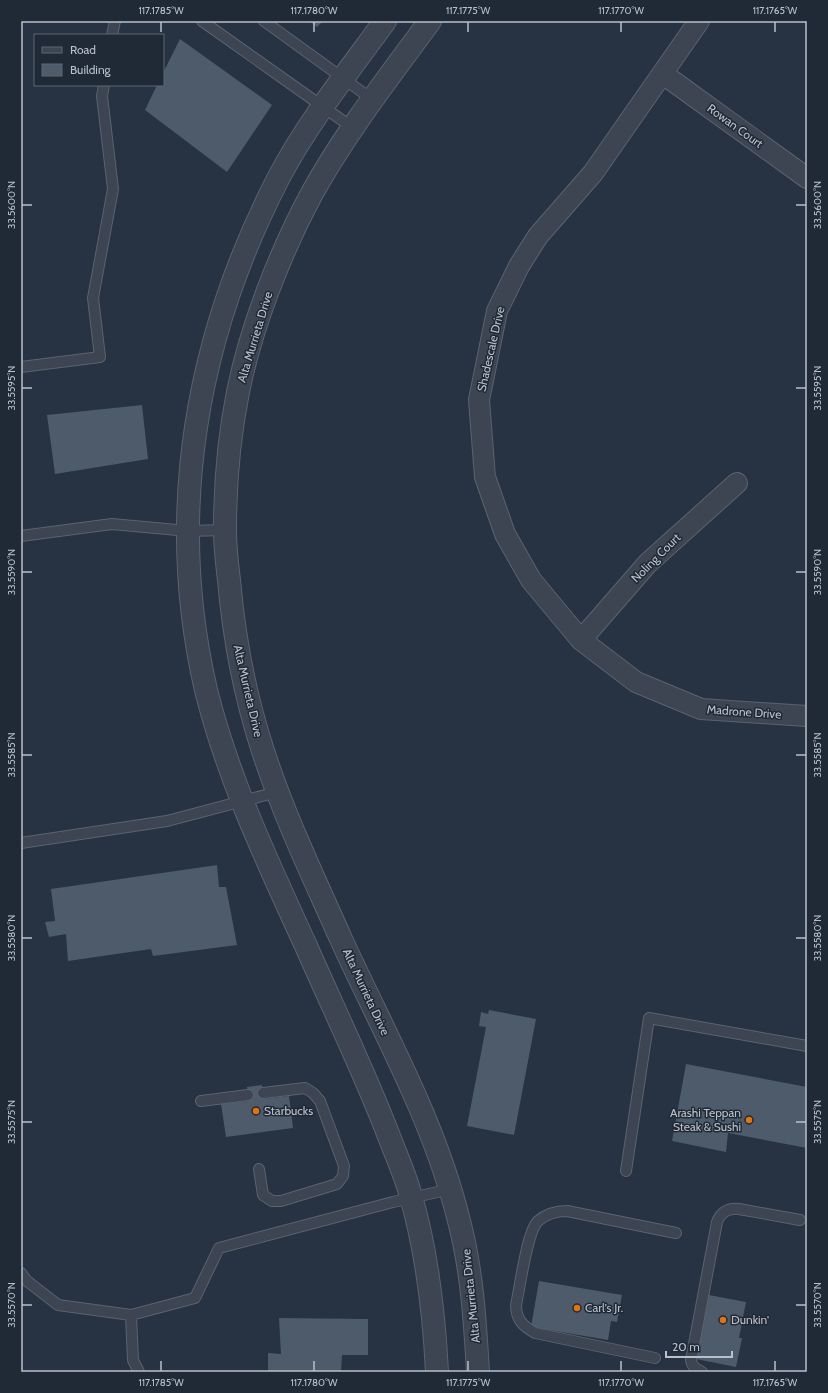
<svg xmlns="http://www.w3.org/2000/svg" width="828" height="1393" font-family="Cabin,sans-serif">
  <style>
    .building { fill: #4d5b6a }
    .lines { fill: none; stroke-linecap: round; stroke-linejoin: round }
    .service-casing { stroke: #5a636f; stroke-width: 12 }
    .minor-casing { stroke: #5a636f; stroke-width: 22 }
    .tertiary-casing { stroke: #5a636f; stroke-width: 24 }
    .service { stroke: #3c4551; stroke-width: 10 }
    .minor { stroke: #3c4551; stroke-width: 20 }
    .tertiary { stroke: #3c4551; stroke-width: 22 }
    .ticks { fill: none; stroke: #b9c0cb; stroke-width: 1.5 }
    .food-dot { fill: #e8710a; stroke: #202a37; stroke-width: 1.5 }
    .labels { text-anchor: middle; stroke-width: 3; stroke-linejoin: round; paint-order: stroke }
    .street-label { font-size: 12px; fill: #b9c0cb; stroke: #202a37 }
    .poi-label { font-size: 12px; fill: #b9c0cb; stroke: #202a37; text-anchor: start }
    .neatline { fill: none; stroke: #b9c0cb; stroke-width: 1.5 }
    .ticks-label { font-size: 10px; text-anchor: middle; fill: #b9c0cb }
  </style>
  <rect width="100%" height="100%" fill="#273342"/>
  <!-- building -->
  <path class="building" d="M309,21H323L317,27Z
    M180,39L272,105L227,172L145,110L157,85H163V73Z
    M142,405L148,459L55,474L47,415Z
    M217,865L219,887H226L237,945L153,956L151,949L68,961L66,934L49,937L45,922L55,921L51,889Z
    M489,1010L536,1019L514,1135L467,1126L486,1027L479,1026L481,1012L488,1014Z
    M686,1064L807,1087V1148L728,1133L726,1152L672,1141Z
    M262,1085L264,1099L289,1096L293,1128L226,1137L221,1104L249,1101L247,1087Z
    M539,1281L622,1295L617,1322L611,1321L608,1340L531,1327Z
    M709,1295L746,1302L739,1338H742L736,1367L696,1359Z
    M279,1318L368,1319V1355H342L341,1372H268V1353L281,1354Z"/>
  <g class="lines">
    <defs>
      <path id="service" d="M202,21L353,128
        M264,21L373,100
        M112,35L115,21
        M21,367L100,357L93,298L113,189L102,96L104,85
        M21,536L112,524L188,531L225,530
        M21,843L167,821L277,792
        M201,1101L248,1095
        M259,1169L263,1195L272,1201H281L337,1184L343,1176L344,1166L320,1101L313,1093L305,1088L263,1093
        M626,1171L649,1018L807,1046
        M21,1273L27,1281L58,1305L131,1315L195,1298L219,1248L393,1202L451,1189
        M131,1315L133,1360L139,1372
        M655,1358L535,1333C523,1326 516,1320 516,1305C520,1287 527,1231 538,1221C546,1214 557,1211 567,1211L676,1233
        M702,1372C696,1369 692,1367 691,1360L717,1222C721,1212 728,1208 739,1209L800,1220"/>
      <path id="minor" d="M699,21L593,173L538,236L519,266L497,311L479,400L485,477L505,534L531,580L581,640L636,682L701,709L807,716
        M663,74L807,178
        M581,640L648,563L737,483"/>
      <path id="tertiary" d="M385,21C348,72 308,122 279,177C196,337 165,513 206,690C228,779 268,863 306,946C334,1010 365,1073 390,1139C397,1157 405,1175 410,1193C427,1251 434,1312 437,1372
        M430,21C389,77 345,133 311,195C280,253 251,327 238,392C229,437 225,484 225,530C225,546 227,564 229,580C234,638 245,696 263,751C284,816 314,878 341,939C383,1031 435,1122 459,1221C472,1270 475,1321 478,1372"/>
    </defs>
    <!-- service casing -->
    <use href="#service" class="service-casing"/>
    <!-- minor casing -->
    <use href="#minor" class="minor-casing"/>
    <!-- tertiary casing -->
    <use href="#tertiary" class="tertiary-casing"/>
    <!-- service -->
    <use href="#service" class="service"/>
    <!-- minor -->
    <use href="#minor" class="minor"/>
    <!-- tertiary -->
    <use href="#tertiary" class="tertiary"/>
  </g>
  <!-- ticks -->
  <path class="ticks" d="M161,22V32M314,22V32M468,22V32M621,22V32M775,22V32M22,205H32M796,205H806M22,388H32M796,388H806M22,572H32M796,572H806M22,755H32M796,755H806M22,938H32M796,938H806M22,1122H32M796,1122H806M22,1305H32M796,1305H806M161,1361V1371M314,1361V1371M468,1361V1371M621,1361V1371M775,1361V1371"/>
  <!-- markers -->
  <g class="food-dot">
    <circle cx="256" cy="1111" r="4"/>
    <circle cx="749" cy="1120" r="4"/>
    <circle cx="577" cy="1308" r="4"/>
    <circle cx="723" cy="1320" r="4"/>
  </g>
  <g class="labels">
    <!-- street labels -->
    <g class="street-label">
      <text transform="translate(735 126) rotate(36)" y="4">Rowan Court</text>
      <text transform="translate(255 337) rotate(-73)" y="4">Alta Murrieta Drive</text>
      <text transform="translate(491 349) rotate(-77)" y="4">Shadescale Drive</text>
      <text transform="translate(656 558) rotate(-45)" y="4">Noling Court</text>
      <text transform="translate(248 691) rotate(77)" y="4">Alta Murrieta Drive</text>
      <text transform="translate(744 712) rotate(4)" y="4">Madrone Drive</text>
      <text transform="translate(366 992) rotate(65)" y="4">Alta Murrieta Drive</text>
      <text transform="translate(471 1296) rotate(-96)" y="4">Alta Murrieta Drive</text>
    </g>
    <!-- poi labels -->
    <g class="poi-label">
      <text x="264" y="1115">Starbucks</text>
      <text x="741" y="1117" text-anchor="end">Arashi Teppan<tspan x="741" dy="14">Steak &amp; Sushi</tspan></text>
      <text x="585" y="1312">Carl's Jr.</text>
      <text x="731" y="1324">Dunkin'</text>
    </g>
  </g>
  <!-- border -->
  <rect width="828" height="1393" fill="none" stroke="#202a37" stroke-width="44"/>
  <!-- legend -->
  <rect x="34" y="34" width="130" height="52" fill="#202a37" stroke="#5d6672"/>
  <rect x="42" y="47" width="20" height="6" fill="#3c4551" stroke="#5d6672"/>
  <text x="70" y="54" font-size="12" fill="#b9c0cb">Road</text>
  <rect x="42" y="64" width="20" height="12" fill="#4d5b6a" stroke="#5d6672"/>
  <text x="70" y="74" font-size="12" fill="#b9c0cb">Building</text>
  <!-- scale -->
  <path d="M666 1351v6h66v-6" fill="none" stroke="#b9c0cb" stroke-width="2"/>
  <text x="672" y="1351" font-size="12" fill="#b9c0cb" stroke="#202a37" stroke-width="3" paint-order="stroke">20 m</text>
  <rect x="22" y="22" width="784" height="1349" class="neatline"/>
  <g class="ticks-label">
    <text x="161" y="14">117.1785°W</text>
    <text x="314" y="14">117.1780°W</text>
    <text x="468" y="14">117.1775°W</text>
    <text x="621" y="14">117.1770°W</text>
    <text x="775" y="14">117.1765°W</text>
    <text transform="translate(11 205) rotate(-90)" y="4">33.5600°N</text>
    <text transform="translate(817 205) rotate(-90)" y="4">33.5600°N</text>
    <text transform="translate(11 388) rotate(-90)" y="4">33.5595°N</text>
    <text transform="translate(817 388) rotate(-90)" y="4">33.5595°N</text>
    <text transform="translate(11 572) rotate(-90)" y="4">33.5590°N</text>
    <text transform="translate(817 572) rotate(-90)" y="4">33.5590°N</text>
    <text transform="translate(11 755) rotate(-90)" y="4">33.5585°N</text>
    <text transform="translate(817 755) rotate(-90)" y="4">33.5585°N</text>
    <text transform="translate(11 938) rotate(-90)" y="4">33.5580°N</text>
    <text transform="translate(817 938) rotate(-90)" y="4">33.5580°N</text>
    <text transform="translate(11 1122) rotate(-90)" y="4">33.5575°N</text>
    <text transform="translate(817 1122) rotate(-90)" y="4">33.5575°N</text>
    <text transform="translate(11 1305) rotate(-90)" y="4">33.5570°N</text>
    <text transform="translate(817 1305) rotate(-90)" y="4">33.5570°N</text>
    <text x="161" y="1386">117.1785°W</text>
    <text x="314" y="1386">117.1780°W</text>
    <text x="468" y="1386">117.1775°W</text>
    <text x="621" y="1386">117.1770°W</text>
    <text x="775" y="1386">117.1765°W</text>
  </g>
</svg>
